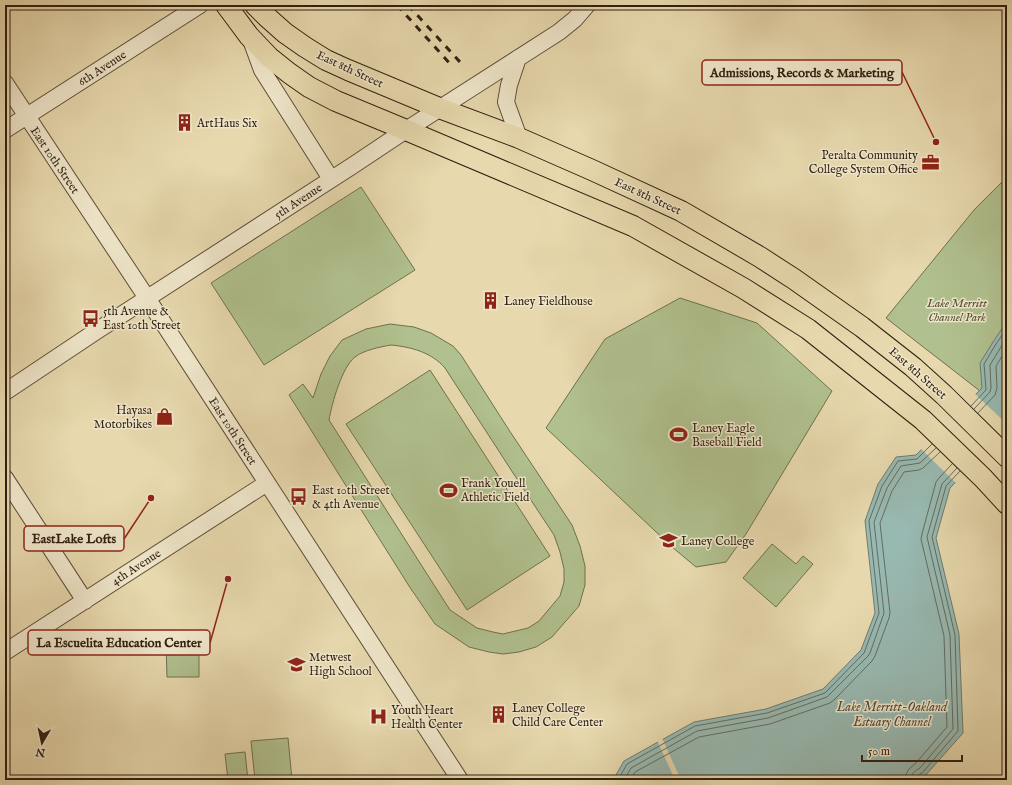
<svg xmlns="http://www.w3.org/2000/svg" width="1012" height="785" font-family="'IM FELL English',serif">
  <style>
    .green { fill: #b0c08e; stroke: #70704f; fill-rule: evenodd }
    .water { fill: #98b9b1; stroke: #6e7b71 }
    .pier { fill: #e7d8ad }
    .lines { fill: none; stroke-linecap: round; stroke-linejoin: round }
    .shore { stroke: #646c60; stroke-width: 1 }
    .minor-casing { stroke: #5e4d37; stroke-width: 18 }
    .major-casing { stroke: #301f10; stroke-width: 22 }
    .minor { stroke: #efe6ca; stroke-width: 16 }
    .major { stroke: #e7d8ad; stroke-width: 20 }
    .rail { stroke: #301f10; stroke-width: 3; stroke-dasharray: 7 7; stroke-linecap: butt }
    .labels { text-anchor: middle; stroke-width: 3; stroke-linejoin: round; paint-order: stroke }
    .street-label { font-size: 12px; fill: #301f10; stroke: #efe6ca }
    .poi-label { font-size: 12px; fill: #301f10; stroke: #efe6ca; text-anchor: start }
    .park-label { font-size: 12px; font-style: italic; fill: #564f36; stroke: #efe6ca }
    .water-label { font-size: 13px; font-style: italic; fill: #4f4d40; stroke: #efe6ca }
    .leader { fill: none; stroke: #8f2418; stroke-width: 1.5 }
    .callout-dot { fill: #8f2418; stroke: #efe6ca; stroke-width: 1.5 }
    .callout { fill: #efe6ca; stroke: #8f2418; stroke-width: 1.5 }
    .callout-label { font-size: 13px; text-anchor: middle; font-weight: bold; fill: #301f10 }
  </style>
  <rect width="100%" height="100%" fill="#e7d8ad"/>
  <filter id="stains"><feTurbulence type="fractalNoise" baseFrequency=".005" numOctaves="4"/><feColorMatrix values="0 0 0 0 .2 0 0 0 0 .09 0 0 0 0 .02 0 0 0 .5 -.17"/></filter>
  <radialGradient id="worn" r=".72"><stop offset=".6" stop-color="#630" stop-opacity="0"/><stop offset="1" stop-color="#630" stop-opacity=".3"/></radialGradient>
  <!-- green -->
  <path class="green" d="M1007,177V412L886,318L974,210Z
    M361,187L415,270L264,365L211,283Z
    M680,298L757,323L832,391L746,534L726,562L696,567L672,547L546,428L605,339Z
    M390,324L414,327L431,333L453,346L461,355L509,430L572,525L580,546L585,566V585L579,606L552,637L536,647L519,652L503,654L489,652L469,647L435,624L409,586L289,395L303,384L313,398L321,374L330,356L342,340L366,329ZM391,345C411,347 431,352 445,368L515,476L554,535L560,552L564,569V582L560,596L539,621L528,628L503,634L493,632L477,628L450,610L427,574L329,420C332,403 342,367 355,357C364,350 380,347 391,345Z
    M430,370L550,556L467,610L346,424Z
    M772,544L796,564L803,556L813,564L776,607L743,578Z
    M199,643V677H167L166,644Z
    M288,738L292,780H255L251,741Z
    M245,752L248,780H228L225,754Z"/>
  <!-- water -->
  <path class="water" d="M1007,321V429L950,488L936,538L959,634L963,733L925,776L916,780H613L624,761L694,722L766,709L823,689L861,650L875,613L865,521L878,484L896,457L916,455L982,388L980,363L993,342Z"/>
  <!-- pier -->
  <path class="pier" d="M974,393L1007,424V432L957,484L920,448Z
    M662,738L681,780H675L657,740Z"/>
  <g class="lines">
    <!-- shore -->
    <path class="shore" d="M971,406L986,390L984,364L996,344L1007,328
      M974,409L990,392L991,388L990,365L1007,337
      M978,413L995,395L997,388L996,366L1007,348
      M618,780L627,764L695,726L767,713L825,693L864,653L879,613L869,521L882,486L898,461L917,459L932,444
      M624,780L631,768L697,731L768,718L827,697L868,656L870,653L884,613L874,522L887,488L901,466L920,463L936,448
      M630,780L635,772L699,737L770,724L830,703L834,700L872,661L875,656L889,618L890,613L880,523L892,491L904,472L919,470L923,468L940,452
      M905,780L906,774L909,769L916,763L947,727L944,636L921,539L922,534L936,482L939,478L952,464
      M911,780C911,773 915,771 920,768L953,729L950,635L927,537L942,484L957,468
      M916,780L917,776L923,772L958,731L955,635L932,537L946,486L960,471"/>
    <defs>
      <path id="minor" d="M251,40L262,70L331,179
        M518,58L509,85L506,102L519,138
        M5,83L147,298L460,780
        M5,130L200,5
        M5,392L98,330L352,166L406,130L559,32L575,19L587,5
        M5,478L85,601
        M5,652L267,483"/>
      <path id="major" d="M226,5L249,36L269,57L289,73L309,87L336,101L406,130L633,226L743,288L808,329L923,420L983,478L1007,504
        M255,5L267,17L285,33L305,47L326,60L348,70L439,108L519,138L592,170L681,211L760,257L794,279L862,327L913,367L944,395L1007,457"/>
    </defs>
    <!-- minor casing -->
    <use href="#minor" class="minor-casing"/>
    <!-- major casing -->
    <use href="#major" class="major-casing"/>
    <!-- minor -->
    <use href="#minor" class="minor"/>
    <!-- major -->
    <use href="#major" class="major"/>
    <!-- rail -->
    <path class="rail" d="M397,5L453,67
      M408,5L460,62"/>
  </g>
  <!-- icons -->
  <defs>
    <symbol id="building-bare" viewBox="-9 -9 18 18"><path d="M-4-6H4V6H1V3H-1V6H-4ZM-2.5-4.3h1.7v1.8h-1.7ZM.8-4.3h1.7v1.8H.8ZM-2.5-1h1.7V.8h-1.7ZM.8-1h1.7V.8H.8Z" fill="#8f2418" stroke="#efe6ca" stroke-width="2.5" paint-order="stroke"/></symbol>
    <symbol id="office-bare" viewBox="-9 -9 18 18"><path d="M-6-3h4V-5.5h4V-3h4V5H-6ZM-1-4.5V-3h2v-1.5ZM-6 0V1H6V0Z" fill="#8f2418" stroke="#efe6ca" stroke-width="2.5" paint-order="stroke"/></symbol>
    <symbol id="bus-bare" viewBox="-9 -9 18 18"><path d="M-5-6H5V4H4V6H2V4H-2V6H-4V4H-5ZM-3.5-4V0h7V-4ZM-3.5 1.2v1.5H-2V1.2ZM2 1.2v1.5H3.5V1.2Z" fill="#8f2418" stroke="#efe6ca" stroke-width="2.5" paint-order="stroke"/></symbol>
    <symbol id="shop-bare" viewBox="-9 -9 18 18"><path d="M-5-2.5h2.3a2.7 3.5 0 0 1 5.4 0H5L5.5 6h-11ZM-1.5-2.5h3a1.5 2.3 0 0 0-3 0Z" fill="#8f2418" stroke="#efe6ca" stroke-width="2.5" paint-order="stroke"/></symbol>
    <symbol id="stadium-bare" viewBox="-9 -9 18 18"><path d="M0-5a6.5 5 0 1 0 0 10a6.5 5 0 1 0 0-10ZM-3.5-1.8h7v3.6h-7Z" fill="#8f2418" stroke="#efe6ca" stroke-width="2.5" paint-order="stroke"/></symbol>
    <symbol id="university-bare" viewBox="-9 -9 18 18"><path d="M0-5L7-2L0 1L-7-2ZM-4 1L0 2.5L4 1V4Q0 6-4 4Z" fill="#8f2418" stroke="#efe6ca" stroke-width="2.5" paint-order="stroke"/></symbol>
    <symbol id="school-bare" viewBox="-9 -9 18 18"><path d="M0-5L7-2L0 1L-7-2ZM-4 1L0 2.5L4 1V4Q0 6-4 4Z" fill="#8f2418" stroke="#efe6ca" stroke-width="2.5" paint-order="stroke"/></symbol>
    <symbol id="hospital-bare" viewBox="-9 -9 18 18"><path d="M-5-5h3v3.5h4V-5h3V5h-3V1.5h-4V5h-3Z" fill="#8f2418" stroke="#efe6ca" stroke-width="2.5" paint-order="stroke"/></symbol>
  </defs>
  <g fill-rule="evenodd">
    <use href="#building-bare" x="172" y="110" width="25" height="25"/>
    <use href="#office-bare" x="918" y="150" width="25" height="25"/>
    <use href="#building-bare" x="478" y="288" width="25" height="25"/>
    <use href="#bus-bare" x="78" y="306" width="25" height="25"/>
    <use href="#shop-bare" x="152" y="404" width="25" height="25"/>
    <use href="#stadium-bare" x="666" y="422" width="25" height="25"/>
    <use href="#stadium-bare" x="436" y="478" width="25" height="25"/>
    <use href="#bus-bare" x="286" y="484" width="25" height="25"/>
    <use href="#university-bare" x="656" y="528" width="25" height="25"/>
    <use href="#school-bare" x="284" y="652" width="25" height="25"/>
    <use href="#building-bare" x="486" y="702" width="25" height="25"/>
    <use href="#hospital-bare" x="366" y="704" width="25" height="25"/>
  </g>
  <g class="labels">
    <!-- street labels -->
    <g class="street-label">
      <text transform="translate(102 68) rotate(-33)" y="4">6th Avenue</text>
      <text transform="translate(350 69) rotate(25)" y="4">East 8th Street</text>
      <text transform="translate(55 160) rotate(56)" y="4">East 10th Street</text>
      <text transform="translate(648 196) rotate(25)" y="4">East 8th Street</text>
      <text transform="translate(298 201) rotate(-33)" y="4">5th Avenue</text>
      <text transform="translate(918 373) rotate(41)" y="4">East 8th Street</text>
      <text transform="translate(233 431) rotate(57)" y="4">East 10th Street</text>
      <text transform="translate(136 567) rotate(-33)" y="4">4th Avenue</text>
    </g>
    <!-- poi labels -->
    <g class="poi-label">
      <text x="197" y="127">ArtHaus Six</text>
      <text x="918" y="159" text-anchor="end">Peralta Community<tspan x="918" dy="14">College System Office</tspan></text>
      <text x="504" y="305">Laney Fieldhouse</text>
      <text x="103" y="315">5th Avenue &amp;<tspan x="103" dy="14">East 10th Street</tspan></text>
      <text x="152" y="414" text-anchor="end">Hayasa<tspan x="152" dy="14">Motorbikes</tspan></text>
      <text x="692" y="432">Laney Eagle<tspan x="692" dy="14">Baseball Field</tspan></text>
      <text x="461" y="487">Frank Youell<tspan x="461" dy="14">Athletic Field</tspan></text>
      <text x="312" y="494">East 10th Street<tspan x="312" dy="14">&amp; 4th Avenue</tspan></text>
      <text x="681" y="545">Laney College</text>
      <text x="309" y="661">Metwest<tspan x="309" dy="14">High School</tspan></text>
      <text x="512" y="712">Laney College<tspan x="512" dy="14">Child Care Center</tspan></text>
      <text x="391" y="714">Youth Heart<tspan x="391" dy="14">Health Center</tspan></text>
    </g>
    <!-- park labels -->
    <g class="park-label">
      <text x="957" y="307">Lake Merritt<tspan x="957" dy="14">Channel Park</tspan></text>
    </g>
    <!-- water labels -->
    <g class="water-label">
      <text x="892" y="711">Lake Merritt-Oakland<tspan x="892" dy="15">Estuary Channel</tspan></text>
    </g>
  </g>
  <!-- callouts -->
  <path class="leader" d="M936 142L902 72M151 498L124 539M228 579L210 643"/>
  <g class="callout-dot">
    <circle cx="936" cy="142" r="4"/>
    <circle cx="151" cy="498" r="4"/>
    <circle cx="228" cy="579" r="4"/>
  </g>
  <g class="callout">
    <rect x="702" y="60" width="200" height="25" rx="4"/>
    <rect x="24" y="526" width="100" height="25" rx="4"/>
    <rect x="28" y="630" width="182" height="25" rx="4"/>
  </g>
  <g class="callout-label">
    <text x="802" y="77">Admissions, Records &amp; Marketing</text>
    <text x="74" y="543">EastLake Lofts</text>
    <text x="119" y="647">La Escuelita Education Center</text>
  </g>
  <!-- margin -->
  <rect width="1012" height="785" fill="none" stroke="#e7d8ad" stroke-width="20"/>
  <rect x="6" y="6" width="1000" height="773" fill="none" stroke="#301f10" stroke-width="2"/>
  <rect x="10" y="10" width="992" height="765" fill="none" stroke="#301f10"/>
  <!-- north arrow -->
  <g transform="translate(42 743) rotate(189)" stroke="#efe6ca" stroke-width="3" paint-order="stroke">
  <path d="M0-3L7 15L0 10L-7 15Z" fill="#301f10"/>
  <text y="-6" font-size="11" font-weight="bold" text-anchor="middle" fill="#301f10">N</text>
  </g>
  <!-- scale -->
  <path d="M862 755v6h100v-6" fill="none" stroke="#301f10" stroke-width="2"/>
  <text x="868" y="755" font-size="12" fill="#301f10" stroke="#efe6ca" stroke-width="3" paint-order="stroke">50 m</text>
  <rect width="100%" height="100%" filter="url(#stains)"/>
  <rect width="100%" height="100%" fill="url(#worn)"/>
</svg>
